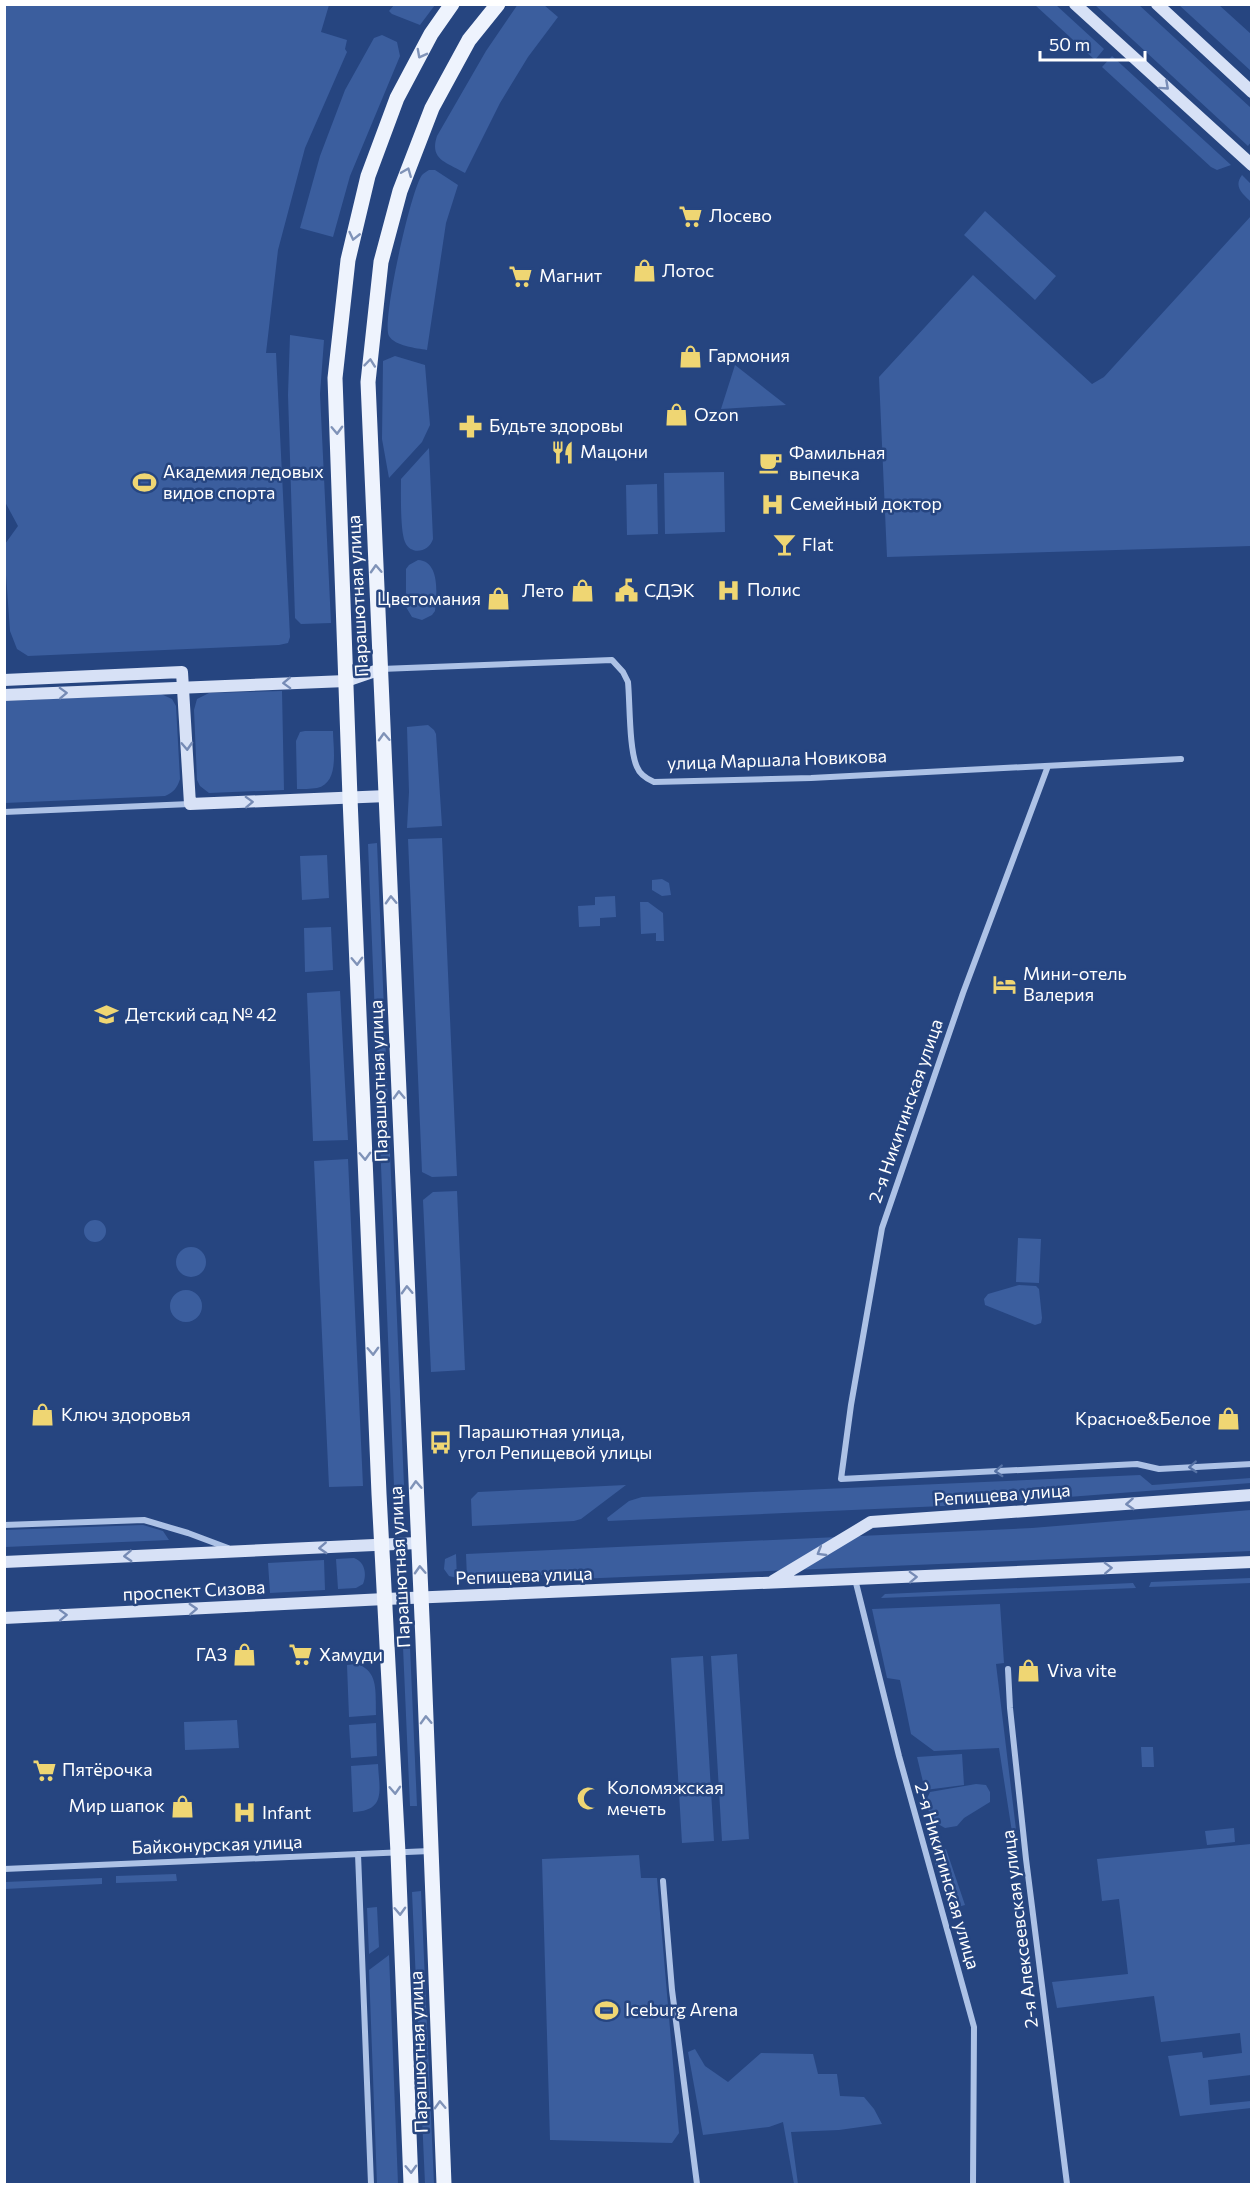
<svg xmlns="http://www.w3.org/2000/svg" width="1256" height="2189" font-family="Commissioner,sans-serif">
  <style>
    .green { fill: #3b5e9e }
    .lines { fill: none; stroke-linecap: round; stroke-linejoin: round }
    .street { stroke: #adc2e6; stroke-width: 6 }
    .secondary { stroke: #d7e1f6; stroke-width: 12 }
    .primary { stroke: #eef3fd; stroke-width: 15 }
    .oneway { stroke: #8093b8 }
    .oneway2 { stroke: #768bb5 }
    .oneway3 { stroke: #5571a4 }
    .labels { text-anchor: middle; stroke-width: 5; stroke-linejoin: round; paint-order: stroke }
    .poi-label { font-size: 18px; fill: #fff; stroke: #264580; text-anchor: start }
    .street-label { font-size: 18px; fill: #fff; stroke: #264580 }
  </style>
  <rect width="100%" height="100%" fill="#264580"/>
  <!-- green -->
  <path class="green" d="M518,4L544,5L558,17L528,57L500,103L465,173C447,162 429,160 437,136L486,51Z
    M4,5H329L321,32L347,40L345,49L347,52L305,148L278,250L266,353H276L290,637L288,643L279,645L28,656L17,649L10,631L4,547L5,544L18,526L4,500Z
    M394,5V4L435,5L420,25L392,14L389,11Z
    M1035,5H1056L1104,49L1095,60Z
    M1095,5H1139L1251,108V142L1248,146Z
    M1179,5H1219L1251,34V71Z
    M382,35L397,42L400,56L350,176L333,237L300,228L320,156L345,90L374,38Z
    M1112,56L1231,165L1217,170L1211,167L1102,67Z
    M429,170H435L458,185L446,223L427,350C416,348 395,346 389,336C381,324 411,189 422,175C424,173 427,171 429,170Z
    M1242,175L1251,184V202C1243,194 1233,187 1242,175Z
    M985,211L1056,276L1035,300L964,235Z
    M1251,216V546L887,557L879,377L973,275L1092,384L1104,377Z
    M290,335L324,340L320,394L331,623L301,624L295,618L288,395Z
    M395,356L425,365L430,425L422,442L389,478L382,439L383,361Z
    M735,365L786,405L721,409Z
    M429,448L433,539C429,552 411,556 405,542C400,530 401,493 401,479Z
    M724,472L725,532L665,534L664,473Z
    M657,484L658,534L627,535L626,485Z
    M418,560C440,561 437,594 435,611L432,615L422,620L412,617L406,607V569L409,565Z
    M282,691L284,790L209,793L200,786L197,780L194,710L197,699L209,693Z
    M161,694L172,699L176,706L180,779C177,788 174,792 165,796L5,803L4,701Z
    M428,725L434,730L436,734L442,826L407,828L409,792L407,727Z
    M305,731H333C333,748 340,783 317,788C310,789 303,789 297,789L296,741L300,732Z
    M442,838L457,1176L432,1177L422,1172L408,839Z
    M377,843L404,1486H394L368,844Z
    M327,855L329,898L302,900L300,856Z
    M662,879L669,883L671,895L662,896L652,890V880Z
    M615,896L616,917L600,918V926L579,927L578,906L595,905V897Z
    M640,902H648L663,913L664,941H656V933L641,934Z
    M331,927L333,970L305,972L304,928Z
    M340,991L348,1140L313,1141L307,993Z
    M348,1159L363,1486L329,1487L314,1161Z
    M457,1191L465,1370L431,1372L423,1200L433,1192Z
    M84 1231a11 11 0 1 1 22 0a11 11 0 1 1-22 0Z
    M1018,1238L1041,1239L1039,1283L1016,1282Z
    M176 1262a15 15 0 1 1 30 0a15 15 0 1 1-30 0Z
    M1019,1285L1036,1286L1039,1289L1042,1318L1041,1323L1035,1325L985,1305L984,1299L988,1294Z
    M170 1306a16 16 0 1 1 32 0a16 16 0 1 1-32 0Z
    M1140,1475L1152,1485L1251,1478V1483L965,1505L608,1521L607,1518L629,1501L642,1497Z
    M626,1485L581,1519L574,1521L472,1526L471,1499L478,1492Z
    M1251,1510V1551L576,1579L566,1574L467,1578L466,1554L1032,1528Z
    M143,1525L163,1531L169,1540L5,1547V1530Z
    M456,1554L457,1578L449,1576L444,1569L445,1559Z
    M354,1558C365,1562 367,1574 363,1584L356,1588L338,1589L336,1559Z
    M324,1560L325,1590L270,1593L268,1563Z
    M1251,1578V1583L1149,1587L1151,1582Z
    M1133,1583L1136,1588L881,1598L885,1594Z
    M1000,1604L1004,1663L996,1664L1018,1846L1014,1845L999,1748L934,1751L911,1734L900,1680L887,1678L872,1609Z
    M403,1647H410L417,1806H410Z
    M737,1654L749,1839L722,1841L711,1656Z
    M703,1656L714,1841L682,1843L671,1658Z
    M356,1664C380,1670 375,1695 376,1715L349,1717L347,1665Z
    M237,1720L239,1748L185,1750L184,1722Z
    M376,1723L377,1756L351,1758L349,1725Z
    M1153,1747L1154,1767H1142L1141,1747Z
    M962,1754L964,1785L925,1790L917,1757Z
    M378,1764C379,1789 387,1811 353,1812L351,1766Z
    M976,1784L986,1785L990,1792V1802L964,1818L957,1826L945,1828L931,1820L926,1801L930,1792Z
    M1234,1828L1235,1842L1207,1845L1205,1831Z
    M1251,1844V2075L1208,2080L1210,2105L1251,2101V2108L1180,2116L1168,2056L1202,2052L1203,2058L1242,2053L1240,2033L1161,2042L1154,1996L1057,2008L1052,1982L1128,1974L1119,1899L1102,1901L1097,1859Z
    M946,1849L965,1905L951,1909L935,1864L938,1852Z
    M639,1855L641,1878H657L679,2133L672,2143L550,2140L542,1859Z
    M176,1874L177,1881L116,1883V1876Z
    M102,1878V1884L5,1889V1882Z
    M421,1891L434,2184H425L412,1892Z
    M377,1907L379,1947L369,1954L367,1908Z
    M389,1955L398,2184H377L369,1970Z
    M695,2049L705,2066L728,2082L761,2053L813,2054L818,2074H837L840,2096L864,2097L874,2109L882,2124L839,2130L791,2132L798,2184H794L783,2122L769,2127L703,2135L688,2052Z"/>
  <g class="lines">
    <!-- street -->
    <path class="street" d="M381,669L612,660L623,672L628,682C630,703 629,750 637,767C640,775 647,779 654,782L811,778L1181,759
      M1048,766L963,993L882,1228L851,1405L841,1479L1137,1464L1159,1469L1252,1464
      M4,812L190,804
      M4,1525L144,1520L188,1533L228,1548
      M855,1579L899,1756L974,2027L973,2184
      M1008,1669L1010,1708L1026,1859L1067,2184
      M358,1854L371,2184
      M4,1869L430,1851
      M663,1881L672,1990L697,2184"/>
    <!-- secondary -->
    <path class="secondary" d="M1075,4L1252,165
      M1157,4L1252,92
      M4,680L182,672L190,804L387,796
      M4,695L346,681L381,669
      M4,1562L418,1543
      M773,1581L871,1522L1252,1495
      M4,1618L385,1599L1252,1562"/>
    <!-- primary -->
    <path class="primary" d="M411,2184L398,1853L379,1494L350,798L335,378L348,260L368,176L397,98L431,34L452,4
      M444,2184L423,1641L368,382L381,262L400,191L432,108L469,40L498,4"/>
  </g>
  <!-- one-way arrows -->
  <defs><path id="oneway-chevron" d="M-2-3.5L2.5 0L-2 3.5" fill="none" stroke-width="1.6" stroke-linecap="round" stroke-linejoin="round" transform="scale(1.5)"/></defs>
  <g class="oneway">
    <use href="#oneway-chevron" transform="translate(421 54) rotate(118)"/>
    <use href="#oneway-chevron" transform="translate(407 172) rotate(-68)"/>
    <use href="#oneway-chevron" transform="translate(354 236) rotate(103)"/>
    <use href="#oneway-chevron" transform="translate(370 363) rotate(-84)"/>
    <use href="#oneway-chevron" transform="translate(337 430) rotate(88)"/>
    <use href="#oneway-chevron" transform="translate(376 569) rotate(-93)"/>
    <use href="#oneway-chevron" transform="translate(384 737) rotate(-93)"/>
    <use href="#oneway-chevron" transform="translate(391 900) rotate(-92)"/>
    <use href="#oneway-chevron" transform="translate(357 961) rotate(88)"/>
    <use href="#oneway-chevron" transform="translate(399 1095) rotate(-92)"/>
    <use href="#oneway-chevron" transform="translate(365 1156) rotate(88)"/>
    <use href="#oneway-chevron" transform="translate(407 1290) rotate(-92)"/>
    <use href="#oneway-chevron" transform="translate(373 1351) rotate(88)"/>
    <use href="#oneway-chevron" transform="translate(416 1485) rotate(-93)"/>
    <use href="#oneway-chevron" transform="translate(420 1570) rotate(-93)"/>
    <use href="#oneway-chevron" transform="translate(426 1720) rotate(-92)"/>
    <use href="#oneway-chevron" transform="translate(395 1790) rotate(87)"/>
    <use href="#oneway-chevron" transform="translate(400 1911) rotate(88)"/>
    <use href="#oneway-chevron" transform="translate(440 2105) rotate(-92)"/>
    <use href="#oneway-chevron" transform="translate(411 2169) rotate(88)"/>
  </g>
  <g class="oneway2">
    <use href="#oneway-chevron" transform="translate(1165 86) rotate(42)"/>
    <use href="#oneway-chevron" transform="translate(287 683) rotate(178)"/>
    <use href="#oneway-chevron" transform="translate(63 693) rotate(-2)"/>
    <use href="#oneway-chevron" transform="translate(187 746) rotate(87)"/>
    <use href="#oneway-chevron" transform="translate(249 802) rotate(-2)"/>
    <use href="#oneway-chevron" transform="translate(1130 1504) rotate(176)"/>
    <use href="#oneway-chevron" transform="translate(323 1548) rotate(177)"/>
    <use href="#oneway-chevron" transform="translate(821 1552) rotate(149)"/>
    <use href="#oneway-chevron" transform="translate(128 1556) rotate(177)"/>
    <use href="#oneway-chevron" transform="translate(1108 1568) rotate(-2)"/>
    <use href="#oneway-chevron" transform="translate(913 1577) rotate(-2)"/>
    <use href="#oneway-chevron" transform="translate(193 1609) rotate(-3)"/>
    <use href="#oneway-chevron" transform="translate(63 1615) rotate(-2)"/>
  </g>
  <g class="oneway3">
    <use href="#oneway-chevron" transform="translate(1193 1467) rotate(177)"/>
    <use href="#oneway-chevron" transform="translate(999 1471) rotate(177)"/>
  </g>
  <!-- icons -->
  <defs>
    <symbol id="supermarket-bare" viewBox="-9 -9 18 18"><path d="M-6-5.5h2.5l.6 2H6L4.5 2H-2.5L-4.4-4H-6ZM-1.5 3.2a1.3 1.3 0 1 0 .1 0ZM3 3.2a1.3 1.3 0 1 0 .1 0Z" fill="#efd673" stroke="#264580" stroke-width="2.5" paint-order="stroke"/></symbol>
    <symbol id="shop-bare" viewBox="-9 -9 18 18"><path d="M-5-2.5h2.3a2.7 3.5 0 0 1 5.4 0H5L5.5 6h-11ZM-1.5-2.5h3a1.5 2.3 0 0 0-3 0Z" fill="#efd673" stroke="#264580" stroke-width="2.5" paint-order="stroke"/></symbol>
    <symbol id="pharmacy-bare" viewBox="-9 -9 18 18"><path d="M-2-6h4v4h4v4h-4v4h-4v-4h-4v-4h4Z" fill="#efd673" stroke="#264580" stroke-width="2.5" paint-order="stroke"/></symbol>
    <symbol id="restaurant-bare" viewBox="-9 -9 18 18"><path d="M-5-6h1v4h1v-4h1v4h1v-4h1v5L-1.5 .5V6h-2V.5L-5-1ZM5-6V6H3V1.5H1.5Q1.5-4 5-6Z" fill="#efd673" stroke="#264580" stroke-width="2.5" paint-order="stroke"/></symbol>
    <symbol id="cafe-bare" viewBox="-9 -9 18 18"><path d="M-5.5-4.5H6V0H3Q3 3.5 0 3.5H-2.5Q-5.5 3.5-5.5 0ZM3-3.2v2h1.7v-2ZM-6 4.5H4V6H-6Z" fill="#efd673" stroke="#264580" stroke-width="2.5" paint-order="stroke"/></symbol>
    <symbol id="stadium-bare" viewBox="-9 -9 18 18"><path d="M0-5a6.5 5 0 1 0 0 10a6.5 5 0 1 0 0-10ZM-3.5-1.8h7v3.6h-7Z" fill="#efd673" stroke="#264580" stroke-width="2.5" paint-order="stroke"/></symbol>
    <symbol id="hospital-bare" viewBox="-9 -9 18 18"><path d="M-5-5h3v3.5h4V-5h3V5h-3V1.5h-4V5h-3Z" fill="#efd673" stroke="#264580" stroke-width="2.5" paint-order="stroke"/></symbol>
    <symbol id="bar-bare" viewBox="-9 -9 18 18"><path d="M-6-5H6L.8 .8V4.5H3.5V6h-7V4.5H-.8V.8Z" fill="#efd673" stroke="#264580" stroke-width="2.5" paint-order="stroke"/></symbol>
    <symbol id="civic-bare" viewBox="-9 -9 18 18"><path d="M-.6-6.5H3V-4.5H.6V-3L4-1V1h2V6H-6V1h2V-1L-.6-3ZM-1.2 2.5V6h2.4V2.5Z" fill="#efd673" stroke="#264580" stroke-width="2.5" paint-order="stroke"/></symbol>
    <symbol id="hotel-bare" viewBox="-9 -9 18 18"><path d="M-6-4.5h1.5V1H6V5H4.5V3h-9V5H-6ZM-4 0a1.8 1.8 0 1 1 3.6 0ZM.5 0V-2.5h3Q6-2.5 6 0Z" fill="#efd673" stroke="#264580" stroke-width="2.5" paint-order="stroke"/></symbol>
    <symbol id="school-bare" viewBox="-9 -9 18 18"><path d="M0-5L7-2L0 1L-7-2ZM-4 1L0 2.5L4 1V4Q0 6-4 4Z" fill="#efd673" stroke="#264580" stroke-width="2.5" paint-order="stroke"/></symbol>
    <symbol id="bus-bare" viewBox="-9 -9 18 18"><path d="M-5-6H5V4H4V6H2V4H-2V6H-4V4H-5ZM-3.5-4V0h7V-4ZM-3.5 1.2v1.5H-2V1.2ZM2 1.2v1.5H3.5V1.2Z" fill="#efd673" stroke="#264580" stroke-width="2.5" paint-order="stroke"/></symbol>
    <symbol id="mosque-bare" viewBox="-9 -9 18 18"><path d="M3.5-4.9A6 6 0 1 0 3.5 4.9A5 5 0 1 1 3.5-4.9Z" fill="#efd673" stroke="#264580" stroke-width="2.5" paint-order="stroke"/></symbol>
  </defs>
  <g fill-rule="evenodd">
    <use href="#supermarket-bare" x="674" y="200" width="33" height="33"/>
    <use href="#shop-bare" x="628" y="254" width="33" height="33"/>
    <use href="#supermarket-bare" x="504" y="260" width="33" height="33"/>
    <use href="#shop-bare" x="674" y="340" width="33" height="33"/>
    <use href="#shop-bare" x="660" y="398" width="33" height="33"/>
    <use href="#pharmacy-bare" x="454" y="410" width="33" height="33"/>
    <use href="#restaurant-bare" x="546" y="436" width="33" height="33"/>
    <use href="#cafe-bare" x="754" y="446" width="33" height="33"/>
    <use href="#stadium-bare" x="128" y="466" width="33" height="33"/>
    <use href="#hospital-bare" x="756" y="488" width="33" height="33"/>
    <use href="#bar-bare" x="768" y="528" width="33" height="33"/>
    <use href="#hospital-bare" x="712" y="574" width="33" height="33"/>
    <use href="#shop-bare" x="566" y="574" width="33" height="33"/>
    <use href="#civic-bare" x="610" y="574" width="33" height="33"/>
    <use href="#shop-bare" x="482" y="582" width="33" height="33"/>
    <use href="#hotel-bare" x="988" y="968" width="33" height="33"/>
    <use href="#school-bare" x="90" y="998" width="33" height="33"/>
    <use href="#shop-bare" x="26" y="1398" width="33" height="33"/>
    <use href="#shop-bare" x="1212" y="1402" width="33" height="33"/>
    <use href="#bus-bare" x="424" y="1426" width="33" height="33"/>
    <use href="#shop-bare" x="228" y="1638" width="33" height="33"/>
    <use href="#supermarket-bare" x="284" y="1638" width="33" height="33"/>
    <use href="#shop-bare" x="1012" y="1654" width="33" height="33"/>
    <use href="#supermarket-bare" x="28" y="1754" width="33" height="33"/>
    <use href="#mosque-bare" x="572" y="1782" width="33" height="33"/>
    <use href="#shop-bare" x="166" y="1790" width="33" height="33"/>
    <use href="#hospital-bare" x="228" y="1796" width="33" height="33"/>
    <use href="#stadium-bare" x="590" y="1994" width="33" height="33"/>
  </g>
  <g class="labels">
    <!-- poi labels -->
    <g class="poi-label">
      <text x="709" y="222">Лосево</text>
      <text x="662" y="277">Лотос</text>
      <text x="539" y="282">Магнит</text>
      <text x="708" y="362">Гармония</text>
      <text x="694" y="421">Ozon</text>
      <text x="489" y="432">Будьте здоровы</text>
      <text x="580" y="458">Мацони</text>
      <text x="789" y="459">Фамильная<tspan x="789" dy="21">выпечка</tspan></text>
      <text x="163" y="478">Академия ледовых<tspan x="163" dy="21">видов спорта</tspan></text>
      <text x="790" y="510">Семейный доктор</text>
      <text x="802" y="551">Flat</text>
      <text x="747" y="596">Полис</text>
      <text x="564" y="597" text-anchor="end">Лето</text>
      <text x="644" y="597">СДЭК</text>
      <text x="481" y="605" text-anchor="end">Цветомания</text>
      <text x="1023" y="980">Мини-отель<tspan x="1023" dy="21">Валерия</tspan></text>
      <text x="125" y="1021">Детский сад № 42</text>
      <text x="61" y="1421">Ключ здоровья</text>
      <text x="1211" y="1425" text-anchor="end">Красное&amp;Белое</text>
      <text x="458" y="1438">Парашютная улица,<tspan x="458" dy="21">угол Репищевой улицы</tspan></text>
      <text x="227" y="1661" text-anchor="end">ГАЗ</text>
      <text x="319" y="1661">Хамуди</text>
      <text x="1047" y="1677">Viva vite</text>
      <text x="62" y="1776">Пятёрочка</text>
      <text x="607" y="1794">Коломяжская<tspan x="607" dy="21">мечеть</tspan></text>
      <text x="165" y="1812" text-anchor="end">Мир шапок</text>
      <text x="262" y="1819">Infant</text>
      <text x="625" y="2016">Iceburg Arena</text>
    </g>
    <!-- street labels -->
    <g class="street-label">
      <text transform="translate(358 596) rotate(-93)" y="6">Парашютная улица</text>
      <text transform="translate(777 760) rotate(-2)" y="6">улица Маршала Новикова</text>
      <text transform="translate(379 1081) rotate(-92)" y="6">Парашютная улица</text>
      <text transform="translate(906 1111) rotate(-71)" y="6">2-я Никитинская улица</text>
      <text transform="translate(1002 1495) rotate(-4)" y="6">Репищева улица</text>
      <text transform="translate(400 1567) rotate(-93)" y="6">Парашютная улица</text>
      <text transform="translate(524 1576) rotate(-2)" y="6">Репищева улица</text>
      <text transform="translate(194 1591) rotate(-3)" y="6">проспект Сизова</text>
      <text transform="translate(217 1845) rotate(-2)" y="6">Байконурская улица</text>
      <text transform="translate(947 1876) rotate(74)" y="6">2-я Никитинская улица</text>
      <text transform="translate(1020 1929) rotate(-97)" y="6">2-я Алексеевская улица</text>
      <text transform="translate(419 2052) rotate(-92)" y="6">Парашютная улица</text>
    </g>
  </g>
  <!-- border -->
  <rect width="1256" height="2189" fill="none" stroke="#ffffff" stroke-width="12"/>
  <!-- scale -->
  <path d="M1040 51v9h105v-9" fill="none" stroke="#ffffff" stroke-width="3"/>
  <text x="1049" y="51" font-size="18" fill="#ffffff" stroke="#264580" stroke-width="4.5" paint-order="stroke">50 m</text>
</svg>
